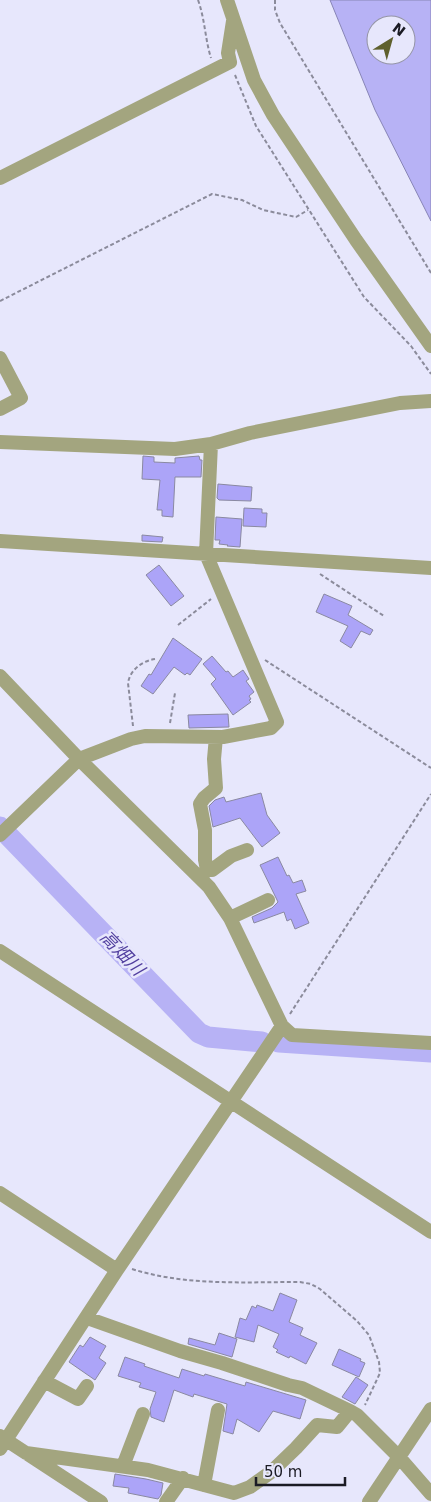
<svg xmlns="http://www.w3.org/2000/svg" width="431" height="1502" font-family="'DejaVu Sans','Noto Sans JP',sans-serif">
  <style>
    .water { fill: #b7b2f5; stroke: #8885b6; fill-rule: evenodd }
    .lines { fill: none; stroke-linecap: round; stroke-linejoin: round }
    .river { stroke: #b7b2f5; stroke-width: 21 }
    .building { fill: #aca4f8; stroke: #8a89a1 }
    .path { stroke: #8b8b9b; stroke-width: 2; stroke-dasharray: 4 2.5; stroke-linecap: butt }
    .street { stroke: #a3a57f; stroke-width: 14 }
    .labels { text-anchor: middle; stroke-width: 5; stroke-linejoin: round; paint-order: stroke }
    .water-label { font-size: 18px; font-style: italic; fill: #513f9f; stroke: #e7e7fc }
  </style>
  <rect width="100%" height="100%" fill="#e7e7fc"/>
  <!-- water -->
  <path class="water" d="M330,0H431V221L375,110ZM376,25H406V55H376Z"/>
  <g class="lines">
    <!-- river -->
    <path class="river" d="M0,827L199,1033L208,1037L262,1042
      M279,1042L431,1052"/>
  </g>
  <!-- building -->
  <path class="building" d="M143,456L154,457V462L175,463V458L199,456L200,460H202L201,477H175L173,517L162,516V510H157L160,480L142,479Z
    M218,484L252,487L251,501L219,500L217,498Z
    M244,508L262,509V513H267L266,527L243,526Z
    M216,517L242,519L240,547L227,546L228,545L219,544L220,540H215Z
    M142,535L163,537L162,542L142,541Z
    M159,565L184,596L171,606L146,575Z
    M324,594L352,606L348,615L373,630L370,635L361,631L351,648L340,641L348,626L316,612Z
    M173,638L202,659L190,675L187,673L185,675L174,667L153,694L141,686L149,674L151,675Z
    M212,656L226,672L228,671L233,677L243,670L249,679L246,681L254,692L249,696L251,699L249,700L251,702L233,715L211,684L216,679L203,664Z
    M228,714L229,727L189,728L188,715Z
    M261,793L267,815L280,833L262,847L240,818L213,827L209,806L215,800L224,797L226,802Z
    M278,857L287,876L289,875L293,883L302,880L306,891L296,894L309,923L295,929L291,919L287,921L284,912L254,923L252,917L272,908L278,902L260,865Z
    M280,1293L297,1300L289,1322L303,1328L300,1335L317,1343L306,1364L290,1356L289,1358L276,1352L278,1350L273,1347L279,1334L258,1325L254,1342L235,1337L240,1318L246,1320L252,1306L256,1308L257,1305L273,1311Z
    M219,1333L237,1339L232,1357L188,1344L189,1338L215,1345Z
    M90,1337L106,1346L99,1358L106,1363L95,1380L69,1362L80,1345L83,1347Z
    M339,1349L361,1359L360,1361L365,1363L359,1377L332,1365Z
    M125,1357L145,1364L144,1366L179,1378L182,1369L204,1376L205,1374L245,1386L246,1382L306,1400L300,1419L273,1411L259,1432L237,1419L233,1434L223,1431L227,1404L194,1394L193,1397L174,1390L164,1422L151,1417L150,1409L156,1392L139,1387L141,1383L118,1376Z
    M356,1377L368,1385L355,1404L342,1397Z
    M115,1474L146,1479L163,1483L161,1495L158,1499L128,1493L129,1488L113,1486Z"/>
  <g class="lines">
    <!-- path -->
    <path class="path" d="M198,0C205,19 205,39 211,58
      M275,0V10L280,23L431,273
      M235,75L256,126L364,297L411,346L431,374
      M0,301L212,194L242,200L263,210L296,217L308,210
      M320,574L384,616
      M178,625L211,599
      M265,660L431,768
      M170,723L175,693
      M133,726L128,683C130,670 142,661 155,659
      M290,1014L431,794
      M132,1269C186,1286 244,1282 300,1282L311,1284L320,1289L357,1321L369,1335L379,1362L380,1373L365,1405"/>
    <!-- street -->
    <path class="street" d="M227,0L254,80L273,115L356,240L431,346
      M0,178L230,62L228,53L233,21
      M0,358L21,398L0,409
      M0,442L175,449L211,444L250,433L400,403L431,401
      M0,541L431,568
      M0,676L79,759L209,887L230,918L282,1026
      M0,835L79,759L131,739L145,736L223,737L271,728L277,722L206,554L211,444
      M207,870H212L231,856L247,850
      M200,878L207,870L205,860V830L200,804L204,798L216,788L214,759L216,737
      M230,918L268,900
      M0,951L431,1232
      M0,1193L117,1270
      M87,1318L180,1351L222,1363L288,1385L302,1388L350,1411L357,1415L399,1457L431,1494
      M44,1381L78,1399L87,1386
      M0,1436L101,1502
      M0,1449L117,1270L282,1026L292,1035L431,1043
      M26,1453L148,1470L234,1493L250,1487L271,1472L296,1448L317,1425L337,1427L350,1411
      M123,1466L143,1414
      M204,1485L218,1410
      M166,1502L183,1478
      M369,1502L431,1409"/>
  </g>
  <g class="labels">
    <!-- water labels -->
    <g class="water-label">
      <text transform="translate(122 953) rotate(46)" y="6">高畑川</text>
    </g>
  </g>
  <!-- north arrow -->
  <g transform="translate(391 40) rotate(37)"><circle r="24" fill="#e7e7fc" stroke="#9595a6"/>
  <path d="M0-4L9 19L0 12L-9 19Z" fill="#5f602e"/>
  <text y="-8" font-size="14" font-weight="bold" text-anchor="middle" fill="#1b1b24">N</text>
  </g>
  <!-- scale -->
  <path d="M256 1477v8h89v-8" fill="none" stroke="#1b1b24" stroke-width="2.5"/>
  <text x="264" y="1477" font-size="15" fill="#1b1b24" stroke="#e7e7fc" stroke-width="4" paint-order="stroke">50 m</text>
</svg>
